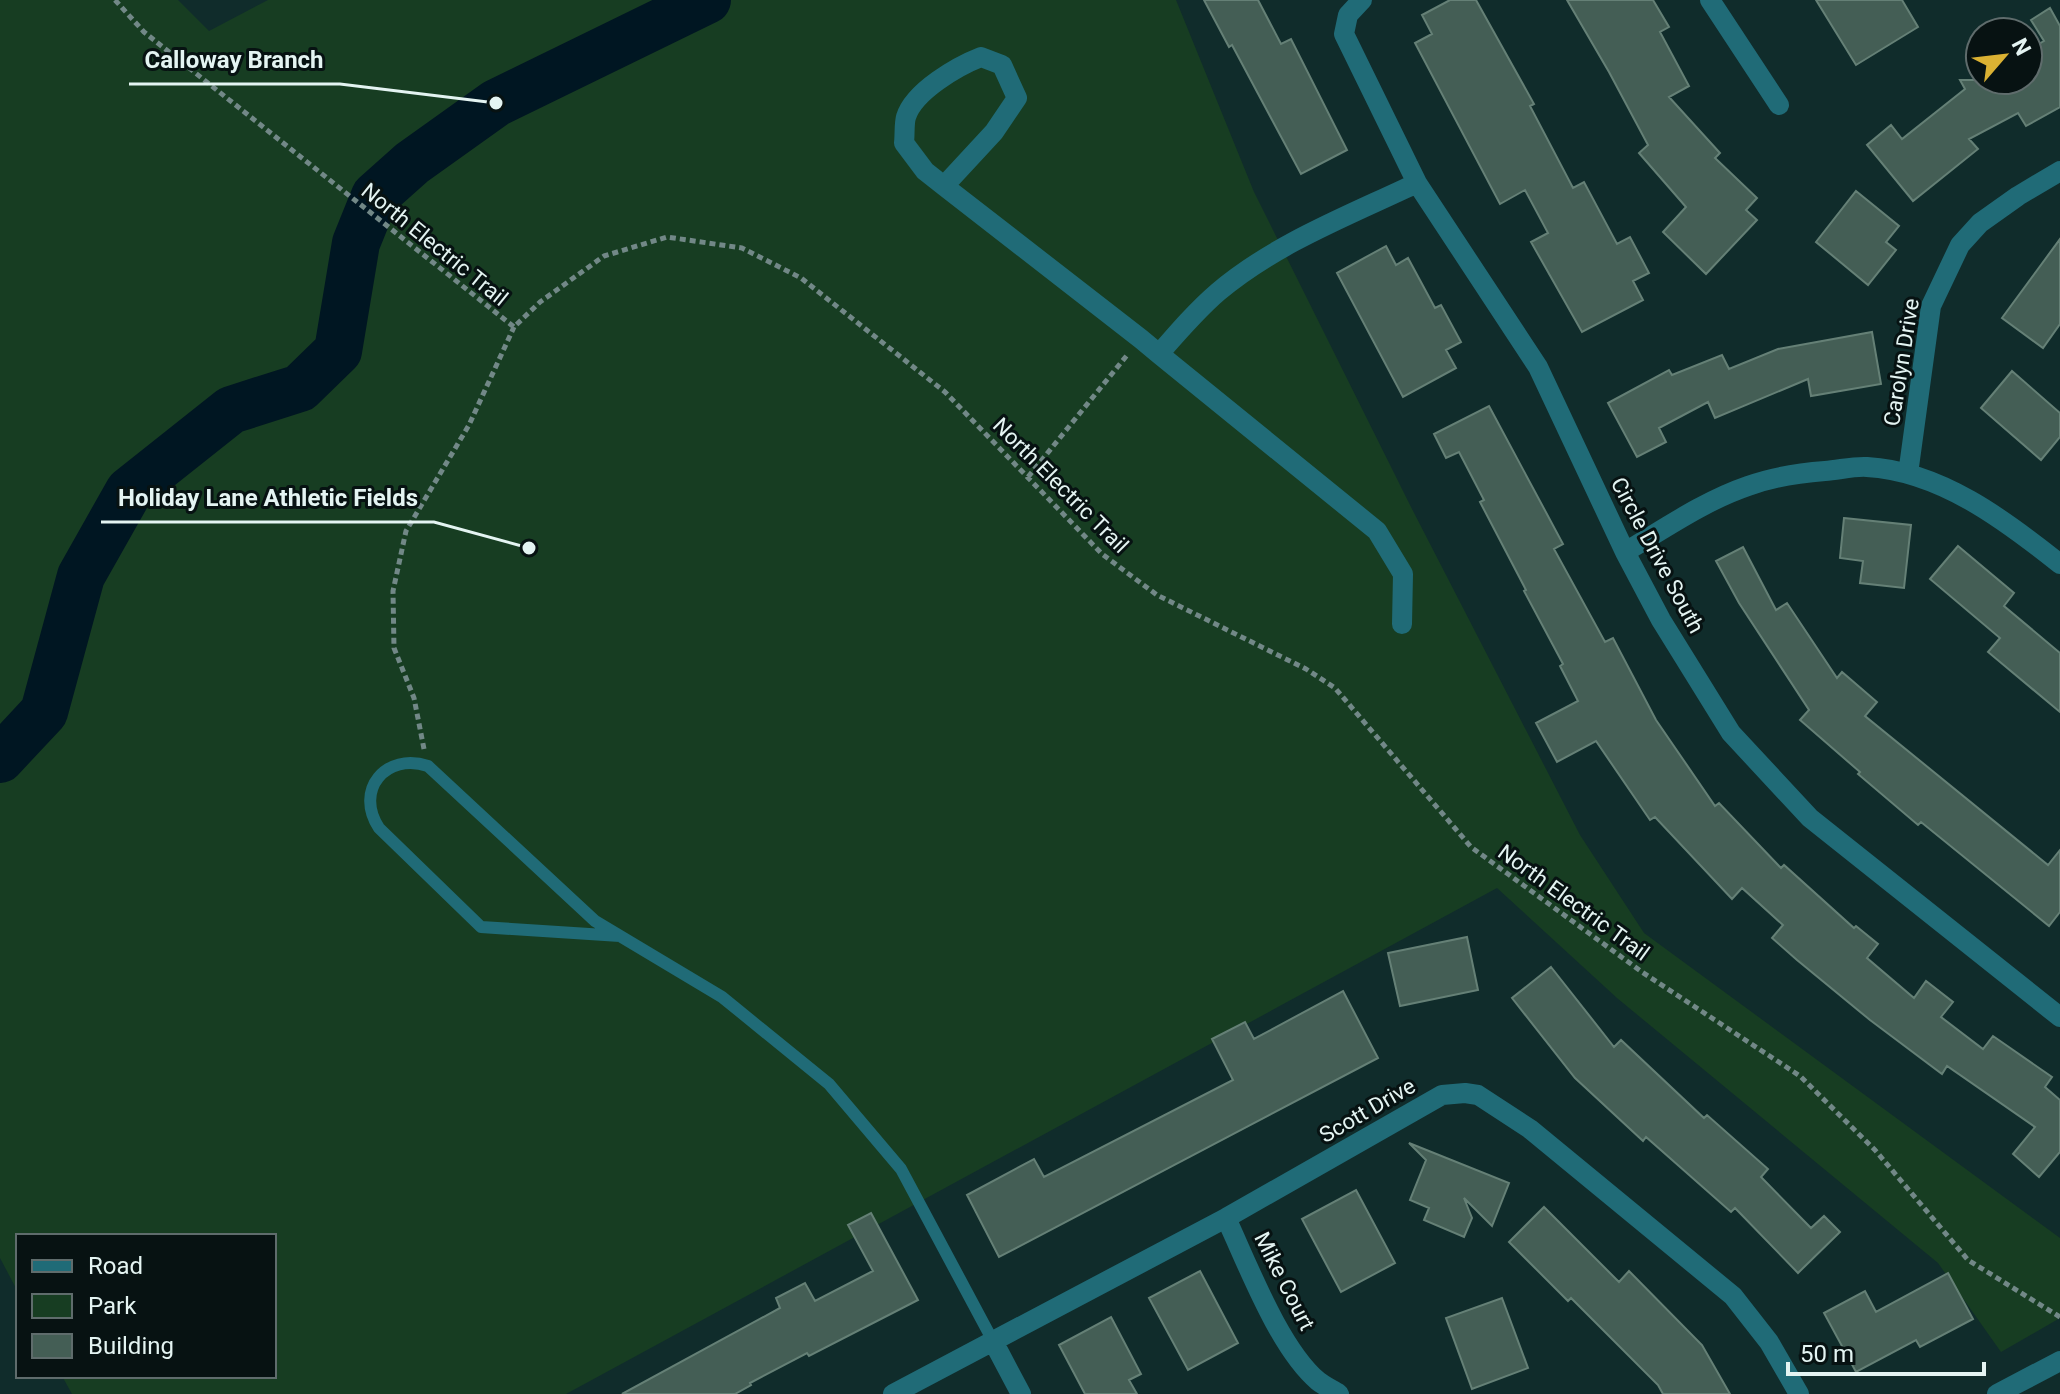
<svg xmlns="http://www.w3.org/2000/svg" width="2060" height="1394" font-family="Roboto,sans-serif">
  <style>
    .green { fill: #173d22 }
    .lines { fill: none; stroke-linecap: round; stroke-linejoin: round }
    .river { stroke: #001622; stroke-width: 48 }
    .building { fill: #445e55; stroke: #658076; stroke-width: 2 }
    .path { stroke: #728887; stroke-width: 5; stroke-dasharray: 6 4; stroke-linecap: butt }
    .lane { stroke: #206b77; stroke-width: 12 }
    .street { stroke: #206b77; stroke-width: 20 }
    .labels { text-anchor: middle; stroke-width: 6; stroke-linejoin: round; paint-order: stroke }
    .street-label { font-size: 22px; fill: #e4f4f2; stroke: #071212 }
    .leader { fill: none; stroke: #e4f4f2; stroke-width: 3 }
    .callout-dot { fill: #e4f4f2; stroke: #071212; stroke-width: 3 }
    .callout-label { font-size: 24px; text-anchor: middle; font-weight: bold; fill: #e4f4f2; stroke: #071212; stroke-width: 6; stroke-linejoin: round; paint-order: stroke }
  </style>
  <rect width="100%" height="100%" fill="#102c2b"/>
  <!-- green -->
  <path class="green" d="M0,0H178L209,31L268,0H1176L1254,192L1412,509L1580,835L1644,933L2060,1238V1318L2001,1352L1938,1263L1617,998L1497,888L566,1394H72L62,1376H274V1236H18V1292L0,1258Z"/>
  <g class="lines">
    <!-- river -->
    <path class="river" d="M0,759L44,712L81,576L129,491L231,410L300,388L338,351L356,243L375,196L412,163L496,103L707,0"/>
  </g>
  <!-- building -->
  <path class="building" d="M1204,0H1258L1281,44L1291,39L1347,150L1301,174L1232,45L1229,47Z
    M1450,0H1476L1534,104L1530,106L1573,188L1584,182L1617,244L1630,237L1649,273L1633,281L1643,300L1582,332L1531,242L1548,233L1525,190L1500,204L1415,43L1432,34L1422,15Z
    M1567,0H1653L1669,27L1660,32L1689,86L1669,97L1720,153L1715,158L1757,198L1746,210L1757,220L1706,274L1663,232L1686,207L1639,153L1648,145L1609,72Z
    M1816,0H1902L1918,27L1856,65Z
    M2050,8L2060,26V107L2026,126L2018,113L1969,139L1978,149L1913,201L1867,145L1891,125L1902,139L1965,89L1960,80H2028V50L2044,41L2031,20Z
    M1856,191L1899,226L1886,242L1896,250L1868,285L1816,242Z
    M2060,239V324L2043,348L2002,318Z
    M1386,246L1396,265L1408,258L1435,308L1441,305L1461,342L1446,350L1456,368L1403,397L1337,273Z
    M1872,332L1881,384L1811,396L1808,379L1715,418L1708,402L1659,428L1666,442L1637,457L1608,403L1669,370L1672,375L1722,355L1729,369L1778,349Z
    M2012,371L2060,413V437L2041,460L1981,408Z
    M1489,406L1563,544L1554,549L1605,642L1613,638L1656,720L1715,806L1719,803L1781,868L1784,865L1854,928L1856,926L1878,944L1867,958L1914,998L1926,981L1953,1002L1941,1017L1983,1049L1993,1036L2052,1077L2045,1087L2060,1100V1152L2039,1177L2013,1154L2035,1127L1947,1066L1942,1074L1870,1020L1797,960L1772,938L1783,925L1742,888L1732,899L1655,817L1650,820L1596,741L1557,762L1536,723L1578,701L1560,666L1563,664L1524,591L1526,590L1480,502L1484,500L1459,452L1446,458L1434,434Z
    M1844,518L1911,525L1904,588L1860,583L1863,561L1840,558Z
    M1958,546L2014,593L2004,606L2060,653V712L1988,652L2000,638L1930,579Z
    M1743,547L1776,610L1787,603L1837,678L1842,672L1877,702L1865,716L2048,865L2060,850V912L2049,926L1921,822L1918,825L1858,774L1860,772L1800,720L1809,710L1739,603L1716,561Z
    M1467,937L1478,990L1400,1006L1388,953Z
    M1551,967L1614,1047L1621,1040L1704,1118L1707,1115L1768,1169L1761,1177L1811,1228L1824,1216L1840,1232L1798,1273L1735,1208L1731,1212L1646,1137L1643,1141L1575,1078L1512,998Z
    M1343,991L1378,1058L999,1257L967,1195L1034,1159L1044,1177L1233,1080L1212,1039L1245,1022L1254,1039Z
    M1409,1143L1509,1183L1492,1226L1464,1198L1472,1218L1464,1237L1424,1220L1429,1208L1410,1200L1426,1160Z
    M1356,1190L1395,1263L1341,1292L1302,1219Z
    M1544,1207L1619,1282L1629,1271L1702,1345L1730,1394H1663L1658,1385L1571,1298L1568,1301L1509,1242Z
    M871,1213L918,1300L809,1356L807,1353L750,1383L751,1385L735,1394H622L780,1308L776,1298L805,1283L815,1301L873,1271L848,1225Z
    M1200,1271L1238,1343L1188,1370L1149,1298Z
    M1948,1273L1973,1319L1920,1347L1916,1340L1856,1372L1824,1313L1865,1291L1876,1312Z
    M1502,1298L1528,1368L1472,1389L1446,1318Z
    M1111,1317L1141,1374L1129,1380L1137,1394H1085L1059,1345Z"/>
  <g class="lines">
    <!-- path -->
    <path class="path" d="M115,0L144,32L514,327L540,302L604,256L667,237L742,248L801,278L945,392L1102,554L1157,595L1306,669L1335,688L1471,847L1642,972L1800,1076L1875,1150L1968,1260L2060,1317
      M1028,477L1128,354
      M424,749L414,698L394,648L393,591L406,531L469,425L514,327"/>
    <!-- lane -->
    <path class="lane" d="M620,936L481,927L379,828C354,790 386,752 428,766L595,921L722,997L829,1084L901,1169L993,1341"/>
    <!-- street -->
    <path class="street" d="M1362,0L1348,15L1344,34L1417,183L1538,367L1625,552L1661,620L1731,733L1810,818L2060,1017
      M1710,0L1779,105
      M944,186L994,132L1017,98L1002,65L981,57C958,66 914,91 906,117C904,124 905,134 904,143L925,171L944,186L1141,339L1159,354L1377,531L1403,574L1402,624
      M1159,354C1178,332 1197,310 1218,292C1276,243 1350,215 1417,183
      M1908,474L1931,306L1960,245L1980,223L2018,196L2060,171
      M1625,552C1664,529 1704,501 1748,486C1773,477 1799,473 1825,471C1839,470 1854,466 1867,467C1940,471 2005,520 2060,564
      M1226,1218C1248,1265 1279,1348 1318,1381C1324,1386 1333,1390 1339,1394
      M993,1341L1021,1394
      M893,1394L1226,1218L1442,1095L1465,1093L1478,1095L1530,1129L1733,1296L1769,1342L1799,1394
      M1997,1394L2060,1361"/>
  </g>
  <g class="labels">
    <!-- street labels -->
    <g class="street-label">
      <text transform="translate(435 244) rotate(39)" y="8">North Electric Trail</text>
      <text transform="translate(1901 362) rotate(-81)" y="8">Carolyn Drive</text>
      <text transform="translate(1061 485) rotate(45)" y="8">North Electric Trail</text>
      <text transform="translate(1658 555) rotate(62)" y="8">Circle Drive South</text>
      <text transform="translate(1574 902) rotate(36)" y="8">North Electric Trail</text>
      <text transform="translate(1367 1110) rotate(-30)" y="8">Scott Drive</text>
      <text transform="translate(1285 1281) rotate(63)" y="8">Mike Court</text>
    </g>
  </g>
  <!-- callouts -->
  <path class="leader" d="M496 103L340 84H129M529 548L434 522H101"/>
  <g class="callout-dot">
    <circle cx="496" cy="103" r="8"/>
    <circle cx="529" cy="548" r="8"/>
  </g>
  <g class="callout-label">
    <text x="234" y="68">Calloway Branch</text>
    <text x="268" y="506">Holiday Lane Athletic Fields</text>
  </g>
  <!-- legend -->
  <rect x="16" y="1234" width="260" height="144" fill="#071212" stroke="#5f6c6c" stroke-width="2"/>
  <rect x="32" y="1260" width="40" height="12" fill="#206b77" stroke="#5f6c6c" stroke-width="2"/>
  <text x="88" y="1274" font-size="24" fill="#e4f4f2">Road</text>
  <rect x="32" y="1294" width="40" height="24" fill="#173d22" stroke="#5f6c6c" stroke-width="2"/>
  <text x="88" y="1314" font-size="24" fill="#e4f4f2">Park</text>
  <rect x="32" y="1334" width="40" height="24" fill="#445e55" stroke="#5f6c6c" stroke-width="2"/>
  <text x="88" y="1354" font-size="24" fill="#e4f4f2">Building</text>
  <!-- north arrow -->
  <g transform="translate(2004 56) rotate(62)"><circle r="38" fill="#071212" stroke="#5f6c6c" stroke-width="2"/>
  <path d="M0-6L14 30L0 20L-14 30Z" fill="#dbb233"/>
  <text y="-12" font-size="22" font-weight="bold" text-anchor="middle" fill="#e4f4f2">N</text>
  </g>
  <!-- scale -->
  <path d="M1788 1362v12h196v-12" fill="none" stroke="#e4f4f2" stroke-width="4"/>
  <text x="1800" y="1362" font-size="24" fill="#e4f4f2" stroke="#071212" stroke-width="6" paint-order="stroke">50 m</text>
</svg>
